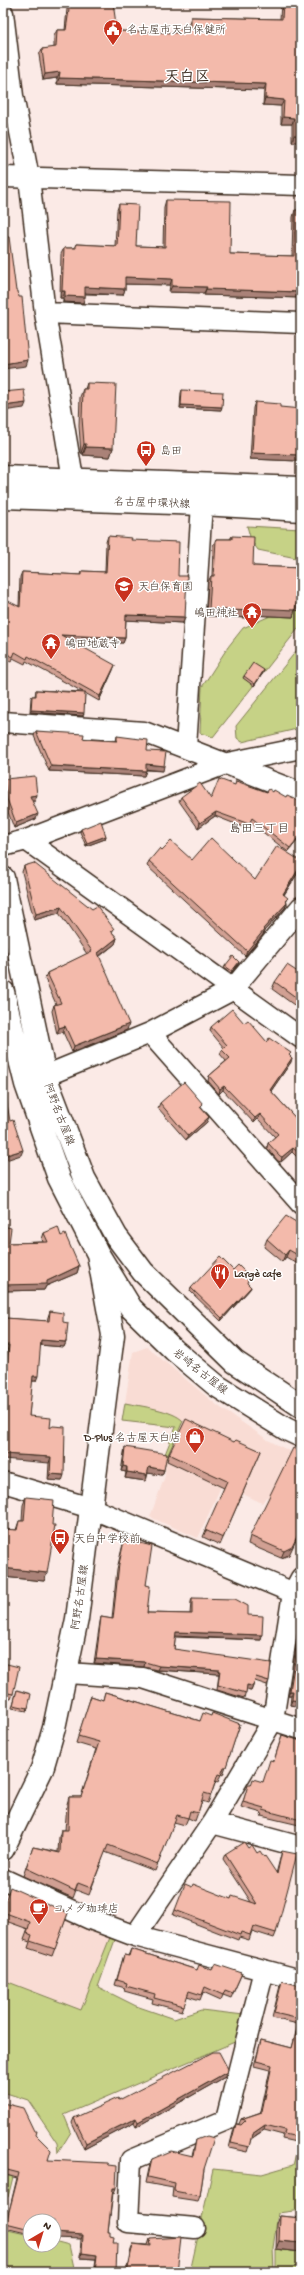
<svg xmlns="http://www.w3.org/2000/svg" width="304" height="2275" font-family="'Gochi Hand','Klee One',sans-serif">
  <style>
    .built { fill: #f9dcd4 }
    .green { fill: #c6d286; stroke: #807e52 }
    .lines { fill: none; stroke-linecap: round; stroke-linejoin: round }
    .minor-casing { stroke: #3b2a1e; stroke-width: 23 }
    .major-casing { stroke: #3b2a1e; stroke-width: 25 }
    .minor { stroke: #fff; stroke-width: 20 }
    .major { stroke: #fff; stroke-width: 22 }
    .wall { fill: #d1a093; stroke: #3b2a1e }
    .shaded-wall { fill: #aa8278; stroke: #3b2a1e }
    .building { fill: #f3baab; stroke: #3b2a1e }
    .labels { text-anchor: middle; stroke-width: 3; stroke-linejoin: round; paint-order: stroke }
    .poi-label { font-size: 11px; fill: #3b2a1e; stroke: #fff; text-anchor: start }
    .street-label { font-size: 11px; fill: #3b2a1e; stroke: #fff }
    .neighbourhood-label { font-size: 12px; fill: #3b2a1e; stroke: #fff }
    .district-label { font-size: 15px; font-weight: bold; fill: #3b2a1e; stroke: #fff }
  </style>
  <rect width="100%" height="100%" fill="#fbeae6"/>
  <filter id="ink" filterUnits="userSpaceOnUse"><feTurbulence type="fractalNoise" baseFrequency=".025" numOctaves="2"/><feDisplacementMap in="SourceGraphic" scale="8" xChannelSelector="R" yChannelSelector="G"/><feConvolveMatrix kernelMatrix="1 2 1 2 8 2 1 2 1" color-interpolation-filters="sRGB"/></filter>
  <g filter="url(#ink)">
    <!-- built -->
    <path class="built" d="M147,1347L218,1406L268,1440L301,1457V1514L266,1497L262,1503L222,1484L198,1538L150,1517L165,1476L166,1459H163L176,1428L122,1421L133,1352Z
      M3,1889L111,1935L81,2010L3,1980Z"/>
    <!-- green -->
    <path class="green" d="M247,526L301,529V559L258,550L251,540Z
      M286,609L301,610V625L213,737L200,733L202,687L228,647L243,628Z
      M301,645V728L242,742L237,738L236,726Z
      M125,1403C140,1406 173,1410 183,1421L166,1459H163L176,1427L122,1421Z
      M111,1935L116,1937L98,1987L136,2006L174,2019L201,2010L244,2015L237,2041L64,2115L71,2132L58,2153L57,2143L28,2100L3,2092V1980L81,2010Z
      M301,2134V2210L278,2213L273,2248L274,2272H190L213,2169L262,2174L293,2165Z
      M3,2175L13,2177L8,2197L3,2195Z
      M3,2229L30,2235V2245H54V2241L69,2245L75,2272H3Z
      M276,2249L301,2252V2272H276Z"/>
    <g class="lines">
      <defs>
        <path id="minor" d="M3,13L13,96L29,178L45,313L73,479
          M3,177L301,185
          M45,313L301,323
          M3,722L144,732L301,793
          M186,747L202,504
          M26,840L301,1038
          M3,846L26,840L228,763L301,748
          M150,1033L301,1204
          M45,1076L150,1033L232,990L301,907
          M3,1482L91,1508L301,1596
          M67,1673L143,1678L301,1729
          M212,1823L301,1847
          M3,1879L90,1919L135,1936L301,1980
          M135,1936L212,1823L273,1720L293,1593L301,1578
          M195,2228L128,2222L131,2160L226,2120L264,1970"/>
        <path id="major" d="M3,477L301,488
          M3,497L202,504L301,510
          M3,878L45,1076L84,1178L116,1236L143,1272L235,1362L301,1406
          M3,992L26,1084L59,1178L98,1254L131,1308L174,1350L217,1386L286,1429L301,1436
          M3,1849L42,1769L54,1728L77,1619L113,1335L98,1254"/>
      </defs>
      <!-- minor casing -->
      <use href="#minor" class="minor-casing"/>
      <!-- major casing -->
      <use href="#major" class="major-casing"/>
      <!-- minor -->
      <use href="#minor" class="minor"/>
      <!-- major -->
      <use href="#major" class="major"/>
    </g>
    <!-- wall -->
    <path class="wall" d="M70,3L117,31L176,33L177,29L189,30V23L191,17L280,19L281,3H301V142H292V124H281V106L263,105L264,90L57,84V78L43,80L39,55L42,49L54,48V36L57,30H65L67,9Z
      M166,200L230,254L292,256L293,217L295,210L301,298L204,295V293L169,292L170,285L125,284V289L123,295L85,294V297L83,303L63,302V298H60L61,254L64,248H74L76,244L115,246L117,210L119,204L136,246L163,247L164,207Z
      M87,383L113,448L110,457L83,455V453H81L79,426L80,397L83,389H85Z
      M182,390L221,410L180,408L181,393Z
      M255,402L280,407L300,455L298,461L250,459L253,408Z
      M108,536L131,540L178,576L185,617L183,623L126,620L125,638L123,643L71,641L113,670L99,701L85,693L83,716L30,712L31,698L32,696H35L36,690L83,692L26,661L25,664L13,658L11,662L3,658V605L19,606L20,577L22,572L81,575L82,571L105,572L106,542Z
      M232,536L253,566L301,568V611L295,610L293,617L250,615L249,618L206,616L208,582L211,576H212L213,546L216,539H230Z
      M263,673L254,686L243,678L244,676Z
      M36,731L83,739L116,741L117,736L147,751L163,771L146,770L144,776L49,771L34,736Z
      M5,779L35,801H32L36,819L14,828L5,804L3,787V783Z
      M181,797L211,799L301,836L288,852L250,822L248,829L215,816L198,828L179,801Z
      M81,829L106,836L105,839L86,846L80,832Z
      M162,850L255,880L301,868L284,895L287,903L285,908L264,931L263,935L245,956L147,866L149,861Z
      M24,866L114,929L112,932L117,938L115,944L99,957L127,1030L72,1052L63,1032L57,1034L52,1011L54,1005L56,1004L45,979L47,973L87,954L59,913L34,920L22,872Z
      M238,965L231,973L224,968L225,966Z
      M301,974V1010L272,989L275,982Z
      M244,1023L267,1042L289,1056L291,1062L271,1091L301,1124V1161L292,1152L281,1162L278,1161L267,1148L268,1143L275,1137L258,1119L254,1123L223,1090L219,1094L208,1081L209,1076L226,1061L220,1054L222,1050L224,1048L210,1031L211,1027Z
      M160,1103L207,1122L186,1140L158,1108Z
      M301,1225V1266L286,1257L282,1262L264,1247L267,1239Z
      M3,1226L9,1243L43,1242L42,1239L44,1233L61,1236L79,1266L77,1273L46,1286L44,1290L3,1291Z
      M233,1270L251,1287L250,1289L221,1321L190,1291L191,1288Z
      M50,1311L63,1322L66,1342L64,1347L40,1345L36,1381H32L29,1416L50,1428L62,1481L48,1480L49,1463L4,1376L7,1351L3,1350V1323L5,1318L47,1321L48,1317Z
      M234,1442L261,1451L220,1545L203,1537L224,1488L167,1461L169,1454Z
      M125,1447L164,1470L162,1475L148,1473L146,1481L125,1478L126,1472L121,1471Z
      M301,1452L289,1555L281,1558L248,1544L250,1536Z
      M26,1497L47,1573L44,1581L3,1577V1529L16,1530L19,1521H22L23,1505Z
      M125,1536L140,1543L146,1585L147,1613L190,1614L191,1602L192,1598L248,1615L261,1640L175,1637L174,1649L269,1681L267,1685L255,1681L251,1691L246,1690L244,1698L217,1690L219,1674L157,1670L144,1667L94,1663L100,1622L101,1617L112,1619L117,1569L124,1540Z
      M301,1620V1707L290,1705L291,1696H288L300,1622Z
      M3,1663L13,1694L11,1699L3,1698Z
      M17,1690L28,1708L27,1711L12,1708Z
      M105,1692L200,1721L211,1716L240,1724L223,1775L221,1774L218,1782L216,1781L208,1803L202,1801L195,1821L188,1818L185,1825L174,1822L155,1871L105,1852L89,1895L76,1890L73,1898L23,1876L33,1847L58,1852L59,1837L61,1830H65L67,1804L69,1797H81L96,1749L76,1743L91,1696L103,1700Z
      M282,1735L301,1819L299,1825L261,1816L262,1813L241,1807L247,1790L251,1785L263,1782L274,1761Z
      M248,1848L264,1857L276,1874L282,1851L276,1933L274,1938L252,1931L249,1940L239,1937L238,1940L173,1915L175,1910L192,1887L231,1899L251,1902L223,1859L225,1854Z
      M3,1908L68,1913L52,1956L28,1948L30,1942L24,1940L28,1929L3,1920Z
      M131,1949L197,1970H212L242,1973L231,1998L223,1995L221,2000L203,1992L200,2000L187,1996L182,2011L152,2003L153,1999L124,1991L125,1988L115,1985L124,1955L128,1956Z
      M282,1981L299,2003H301L298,2137L296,2142L282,2139L283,2135L264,2130L251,2139L247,2152L229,2148L234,2129L236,2124H239L241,2119L261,2112L270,2070L254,2066L261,2040L292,2048L298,2024L272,2018L280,1986Z
      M225,2077L136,2127L134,2123L84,2149L72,2123L74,2118L119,2100Z
      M3,2103L36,2135L48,2160L114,2193H113L108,2232L113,2243L116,2272H94L96,2259L80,2258L81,2239L30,2221V2234L5,2228L17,2178L3,2174Z
      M196,2140L204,2169L200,2196L198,2201L172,2197L173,2188L146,2183L150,2164L152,2159L192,2156Z
      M280,2216L301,2218V2252L276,2249L277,2224Z
      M150,2239L177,2272H126L131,2249L133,2244L148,2245Z"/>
    <!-- shaded-wall -->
    <path class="shaded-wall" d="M60,72L57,78L43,80L45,74Z
      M59,78L266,84L264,90L57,84Z
      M265,98L284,100L281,106L263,105Z
      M283,117L294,118L292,124H281Z
      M294,135H301V142H292Z
      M125,277L172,279L170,285L123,284Z
      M172,286L207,287L204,293L169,292Z
      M85,287L125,289L123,295L83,293Z
      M206,289L301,292V298L204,295Z
      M62,291H65L63,298H60Z
      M65,296L85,297L83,303L63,302Z
      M28,360L26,366L3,369V364Z
      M26,403L24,408L3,411V406Z
      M181,405L222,407L221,410L180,408Z
      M84,444H86L83,453H81Z
      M86,447L113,448L110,457L83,455Z
      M252,453L300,455L298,461L250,459Z
      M296,604H301V611L295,610L293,617L250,615L249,618L206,616L209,609L252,608Z
      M126,615L185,617L183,623L124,620Z
      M61,635L125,638L123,643L59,640Z
      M115,665L113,670L99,701L100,696Z
      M264,670L263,673L254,686L255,684Z
      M31,710L84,713L83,716L30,712Z
      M146,764L164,766L163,771L144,769Z
      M51,766L146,771L144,776L49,771Z
      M37,795L35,801H28L30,796Z
      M216,812L215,816L198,828L200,823Z
      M38,814L36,819L14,828L16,823Z
      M301,834V836L288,852L290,848Z
      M106,836L105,839L86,846L87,843Z
      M301,865V868L281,899L283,894Z
      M287,903L285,908L264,931L263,935L245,956L247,951L263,929Z
      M61,907L59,913L34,920L36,914Z
      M117,938L115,944L95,959L98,953Z
      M239,962L238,965L231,973L232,971Z
      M129,1024L127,1030L72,1052L74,1046Z
      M65,1026L63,1032L57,1034L59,1028Z
      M292,1058L291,1062L269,1094L270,1090Z
      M224,1086L223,1090L219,1094L220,1089Z
      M260,1114L258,1119L254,1123L255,1118Z
      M209,1117L207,1122L186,1140L188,1136Z
      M293,1148L292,1152L281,1162L282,1157Z
      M23,1150L21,1155L3,1161V1156Z
      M289,1250L286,1257L282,1262L285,1255Z
      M79,1266L77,1273L46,1286L44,1290L3,1291V1285L47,1281Z
      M251,1287L250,1289L221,1321L222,1318Z
      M41,1340L66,1342L64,1347L39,1345Z
      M3,1345H9L7,1351L3,1350Z
      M33,1376H38L36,1381H31Z
      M3,1454L51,1457L49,1463L3,1459Z
      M123,1466L127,1467L126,1472L121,1471Z
      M149,1467L164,1470L162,1475L147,1473Z
      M127,1472L147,1475L146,1481L125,1478Z
      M50,1474L64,1475L62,1481L48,1480Z
      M301,1528V1530L289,1555L281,1558L284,1551Z
      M3,1568L47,1573L44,1581L3,1577Z
      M176,1632L262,1635L261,1640L174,1636Z
      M96,1659L145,1662L144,1667L94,1663Z
      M159,1666L220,1670L219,1674L157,1670Z
      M247,1685L253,1686L251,1691L245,1690Z
      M290,1691H293L291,1696H288Z
      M292,1700L301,1701V1707L290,1705Z
      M227,2072L225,2077L136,2127L138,2122Z
      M136,2118L134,2123L84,2149L86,2143Z
      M265,2125L264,2130L250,2139L252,2134Z
      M113,2188H116L114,2193H112Z
      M54,2233L83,2235L81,2239L54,2238Z
      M279,2241L301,2243V2252L276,2249Z
      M82,2253L97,2255L96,2259L80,2258Z"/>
    <!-- building -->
    <path class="building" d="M70,3L94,4L113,3L117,31L177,33V29L191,30V17L282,19L283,3H301V135H294V118L283,117L284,100L265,98L266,84L59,78L60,72L45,74L42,49L56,47L57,30H66Z
      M166,200L231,201L230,254L294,256L295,210H301V292L206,289L207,287L172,286V279L125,277V289L85,287V297L65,296V291H62L64,248H76V244L117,246L119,204L138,205L136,246L165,247Z
      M3,237H9L16,291H18L19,297H22L28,360L3,364Z
      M87,383L116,384L113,448L86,447V444H84L82,418L83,389H87Z
      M24,390L26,403L3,406V392Z
      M182,390L223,392L222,407L181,405Z
      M255,402L280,404V407L301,409L300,455L252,453Z
      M108,536L132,538L131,540L179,542L178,576H187L185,617L126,615L125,638L61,635L115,665L100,696L28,656L27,659L15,652L13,657L3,652V605L6,600L20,607L22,572L82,575V571L106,572Z
      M232,536L254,537L253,566L301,568V604H296L295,610L252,608V611L209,609L211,576H214L216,539H232Z
      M253,663L264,670L255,684L244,676Z
      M36,690L85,693L84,713L31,710L32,696H36Z
      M36,731L84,734L83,739L117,741V736L148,740L147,751L166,752L164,766L146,764V771L51,766Z
      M35,776L37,795L30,796L38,814L16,823L7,799L5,779Z
      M219,779L235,785L236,781L267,792L269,789L273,792L274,790L286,797L287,795L294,798L301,803V834L290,848L252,818L249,824L216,812L200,823L181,797L200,783L211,799Z
      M101,821L106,836L87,843L81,829Z
      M211,838L255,880L277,846L301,861V865L283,894L288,898L285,901L287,903L263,929L264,930L247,951L149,861L160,848L162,850L171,841L192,860Z
      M34,863L92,909L97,906L114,929L111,931L117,938L98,953L129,1024L74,1046L65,1026L59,1028L54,1005L61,1003L47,973L92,951L61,907L36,914L24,866Z
      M233,956L239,962L232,971L225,966Z
      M287,965L301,974V1001L275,982Z
      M232,1009L244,1023L248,1020L267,1042L269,1038L291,1053L289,1055L292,1058L270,1090L301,1124V1155L293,1148L282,1157L280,1156L268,1143L278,1134L260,1114L255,1118L224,1086L220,1089L209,1076L230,1058L222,1050L227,1045L211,1027Z
      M184,1082L203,1104L200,1107L209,1117L188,1136L160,1103Z
      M6,1098L10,1121L13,1120L23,1150L3,1156V1099Z
      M286,1216L301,1225V1257L289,1250L285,1255L267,1239Z
      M3,1226L11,1228L9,1243L48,1242L44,1233L58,1227L61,1236L65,1234L79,1266L47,1281V1284L3,1285Z
      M220,1257L233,1270L238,1265L249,1276L247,1283L251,1287L222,1318L191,1288Z
      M50,1311L63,1313V1322L68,1323L66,1342L41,1340L38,1376H33L29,1416L51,1418L50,1428L53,1426L65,1427L64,1475L50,1474L51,1457L3,1454V1376H6L9,1345H3L5,1318L49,1321Z
      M186,1419L234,1442L236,1440L261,1451L223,1538L205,1530L227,1481L169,1454Z
      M125,1447L167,1454L164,1470L149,1467L147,1475L127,1472V1467L123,1466Z
      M293,1448L301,1452V1528L292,1547L284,1551L250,1536Z
      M26,1497L54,1500L52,1525H55L47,1573L3,1568V1529L17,1530L19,1521H24Z
      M125,1536L141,1540L140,1543L152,1546L146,1585L150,1586L147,1613L192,1614V1598L235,1599L248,1606V1615L263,1616L262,1635L176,1632L174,1649L271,1663L269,1681L256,1677L253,1686L247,1685L246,1693L218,1685L220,1670L159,1666L145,1662L96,1659L101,1617L113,1619L119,1564Z
      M301,1623V1701L292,1700L293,1691H290Z
      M3,1663L19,1667L13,1694L3,1692Z
      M17,1690L31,1694L28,1708L13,1705Z
      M105,1692L200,1721L203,1713L211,1716L212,1713L240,1724L226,1767H224L221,1775L218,1774L211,1795L204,1793L198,1813L190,1811L188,1818L177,1815L158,1864L108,1845L91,1888L78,1883L75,1891L26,1868L33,1847L60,1853L61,1830H68L69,1797H81L99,1742L78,1736L91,1696L103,1700Z
      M282,1735L301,1741V1820L263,1810L264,1808L243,1802L248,1785H251L253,1779L263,1782L270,1760L274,1761Z
      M244,1842L248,1848L252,1845L257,1853L260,1851L264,1857L265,1856L277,1874L282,1851L297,1854L276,1933L253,1926L250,1935L241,1932L240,1935L175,1910L185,1884L192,1887L193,1884L231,1899L232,1896L257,1904L225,1854Z
      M10,1887L68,1913L55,1949L30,1941L32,1935L27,1933L30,1922L3,1912V1908Z
      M131,1949L197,1970L199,1965L212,1970L215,1964L242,1973L233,1993L225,1990L223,1995L205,1987L202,1995L189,1991L184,2006L154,1998L155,1994L126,1986L127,1983L117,1980L124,1955L129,1956Z
      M282,1981L301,1986V1995L299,2003H301V2125L298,2137L284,2134L285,2130L265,2125L252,2134L249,2147L231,2143L236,2124L241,2125L246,2120L241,2119L262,2112L272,2065L256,2061L261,2040L292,2048L300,2019L274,2013Z
      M213,2052H219L228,2069L227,2072L138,2122L136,2118L86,2143L74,2118L118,2098L119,2100Z
      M3,2103L23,2108L34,2131H37L36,2135L51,2150L48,2160L108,2163L109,2165L117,2166L116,2188H113L108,2232H110V2236L114,2237L113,2243H117L116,2272H95L97,2255L82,2253L83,2235L54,2233V2221H30V2229L6,2223L19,2173L3,2169V2158L4,2154H3V2142L5,2134H3Z
      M207,2136L214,2138L204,2169L200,2196L174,2191L175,2183L148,2177L152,2159L171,2151L193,2156L196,2140Z
      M280,2216L301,2218V2243L279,2241Z
      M181,2237L177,2272H127L133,2244L151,2246L150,2239Z"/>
  </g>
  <!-- icons -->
  <defs>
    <symbol id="civic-pin" viewBox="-11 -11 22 30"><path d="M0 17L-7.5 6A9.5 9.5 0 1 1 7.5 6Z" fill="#c8321e" stroke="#fff"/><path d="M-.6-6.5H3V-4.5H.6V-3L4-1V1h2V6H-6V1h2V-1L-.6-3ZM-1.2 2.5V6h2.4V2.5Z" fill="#fff"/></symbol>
    <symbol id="bus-pin" viewBox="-11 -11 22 30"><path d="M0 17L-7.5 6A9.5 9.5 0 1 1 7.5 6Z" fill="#c8321e" stroke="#fff"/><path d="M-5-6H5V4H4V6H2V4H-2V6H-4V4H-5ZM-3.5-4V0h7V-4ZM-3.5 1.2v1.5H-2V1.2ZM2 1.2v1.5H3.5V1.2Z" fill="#fff"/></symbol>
    <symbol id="school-pin" viewBox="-11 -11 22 30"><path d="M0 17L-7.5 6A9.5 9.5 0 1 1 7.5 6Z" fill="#c8321e" stroke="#fff"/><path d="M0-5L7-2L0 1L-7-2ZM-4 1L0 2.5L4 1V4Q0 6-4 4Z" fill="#fff"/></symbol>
    <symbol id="temple-pin" viewBox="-11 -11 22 30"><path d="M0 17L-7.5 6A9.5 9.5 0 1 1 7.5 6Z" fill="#c8321e" stroke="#fff"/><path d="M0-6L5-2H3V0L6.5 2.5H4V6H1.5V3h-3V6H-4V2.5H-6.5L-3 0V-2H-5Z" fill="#fff"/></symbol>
    <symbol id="restaurant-pin" viewBox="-11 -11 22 30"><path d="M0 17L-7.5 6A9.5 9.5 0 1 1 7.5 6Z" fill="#c8321e" stroke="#fff"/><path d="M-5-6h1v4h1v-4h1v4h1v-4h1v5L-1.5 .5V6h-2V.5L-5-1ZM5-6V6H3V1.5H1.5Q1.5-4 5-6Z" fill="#fff"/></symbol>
    <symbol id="shop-pin" viewBox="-11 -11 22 30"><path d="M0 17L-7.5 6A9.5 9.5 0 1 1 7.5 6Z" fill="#c8321e" stroke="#fff"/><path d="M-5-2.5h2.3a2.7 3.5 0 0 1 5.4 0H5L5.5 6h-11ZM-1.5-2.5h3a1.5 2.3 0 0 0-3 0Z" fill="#fff"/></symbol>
    <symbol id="cafe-pin" viewBox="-11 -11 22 30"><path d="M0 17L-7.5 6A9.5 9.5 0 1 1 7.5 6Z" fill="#c8321e" stroke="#fff"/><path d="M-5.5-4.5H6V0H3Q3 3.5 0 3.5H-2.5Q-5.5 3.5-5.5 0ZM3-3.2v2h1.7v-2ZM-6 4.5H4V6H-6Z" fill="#fff"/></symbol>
  </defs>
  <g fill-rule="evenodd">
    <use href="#civic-pin" x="102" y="18" width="22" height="30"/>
    <use href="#bus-pin" x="135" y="439" width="22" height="30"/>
    <use href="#school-pin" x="113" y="575" width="22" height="30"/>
    <use href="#temple-pin" x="241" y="601" width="22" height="30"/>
    <use href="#temple-pin" x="40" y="632" width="22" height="30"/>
    <use href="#restaurant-pin" x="209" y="1262" width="22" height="30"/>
    <use href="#shop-pin" x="184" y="1426" width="22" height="30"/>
    <use href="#bus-pin" x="49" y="1527" width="22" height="30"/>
    <use href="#cafe-pin" x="28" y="1897" width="22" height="30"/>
  </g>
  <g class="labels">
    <!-- poi labels -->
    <g class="poi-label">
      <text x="127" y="33">名古屋市天白保健所</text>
      <text x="160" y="454">島田</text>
      <text x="138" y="590">天白保育園</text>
      <text x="238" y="616" text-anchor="end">嶋田神社</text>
      <text x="65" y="647">嶋田地蔵寺</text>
      <text x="234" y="1277">Largè cafe</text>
      <text x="181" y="1441" text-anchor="end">D-Plus 名古屋天白店</text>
      <text x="74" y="1542">天白中学校前</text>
      <text x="53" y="1912">コメダ珈琲店</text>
    </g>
    <!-- street labels -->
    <g class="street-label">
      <text transform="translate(152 502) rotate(2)" y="4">名古屋中環状線</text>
      <text transform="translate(60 1114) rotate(69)" y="4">阿野名古屋線</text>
      <text transform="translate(201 1371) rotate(38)" y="4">岩崎名古屋線</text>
      <text transform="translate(79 1597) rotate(-82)" y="4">阿野名古屋線</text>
    </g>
    <!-- neighbourhood labels -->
    <g class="neighbourhood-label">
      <text x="259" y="832">島田三丁目</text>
    </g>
    <!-- district labels -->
    <g class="district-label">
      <text x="187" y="81">天白区</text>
    </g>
  </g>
  <!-- margin -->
  <rect width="304" height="2275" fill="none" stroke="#fff" stroke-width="16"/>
  <rect x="8" y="8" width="288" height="2259" fill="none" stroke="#3b2a1e" stroke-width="1.5" filter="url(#ink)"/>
  <!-- north arrow -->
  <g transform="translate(42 2233) rotate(38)"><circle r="19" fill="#ffffff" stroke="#b1aaa5"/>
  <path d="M0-3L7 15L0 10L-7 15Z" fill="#c8321e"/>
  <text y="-6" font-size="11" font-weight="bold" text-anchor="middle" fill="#3b2a1e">N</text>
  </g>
</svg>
